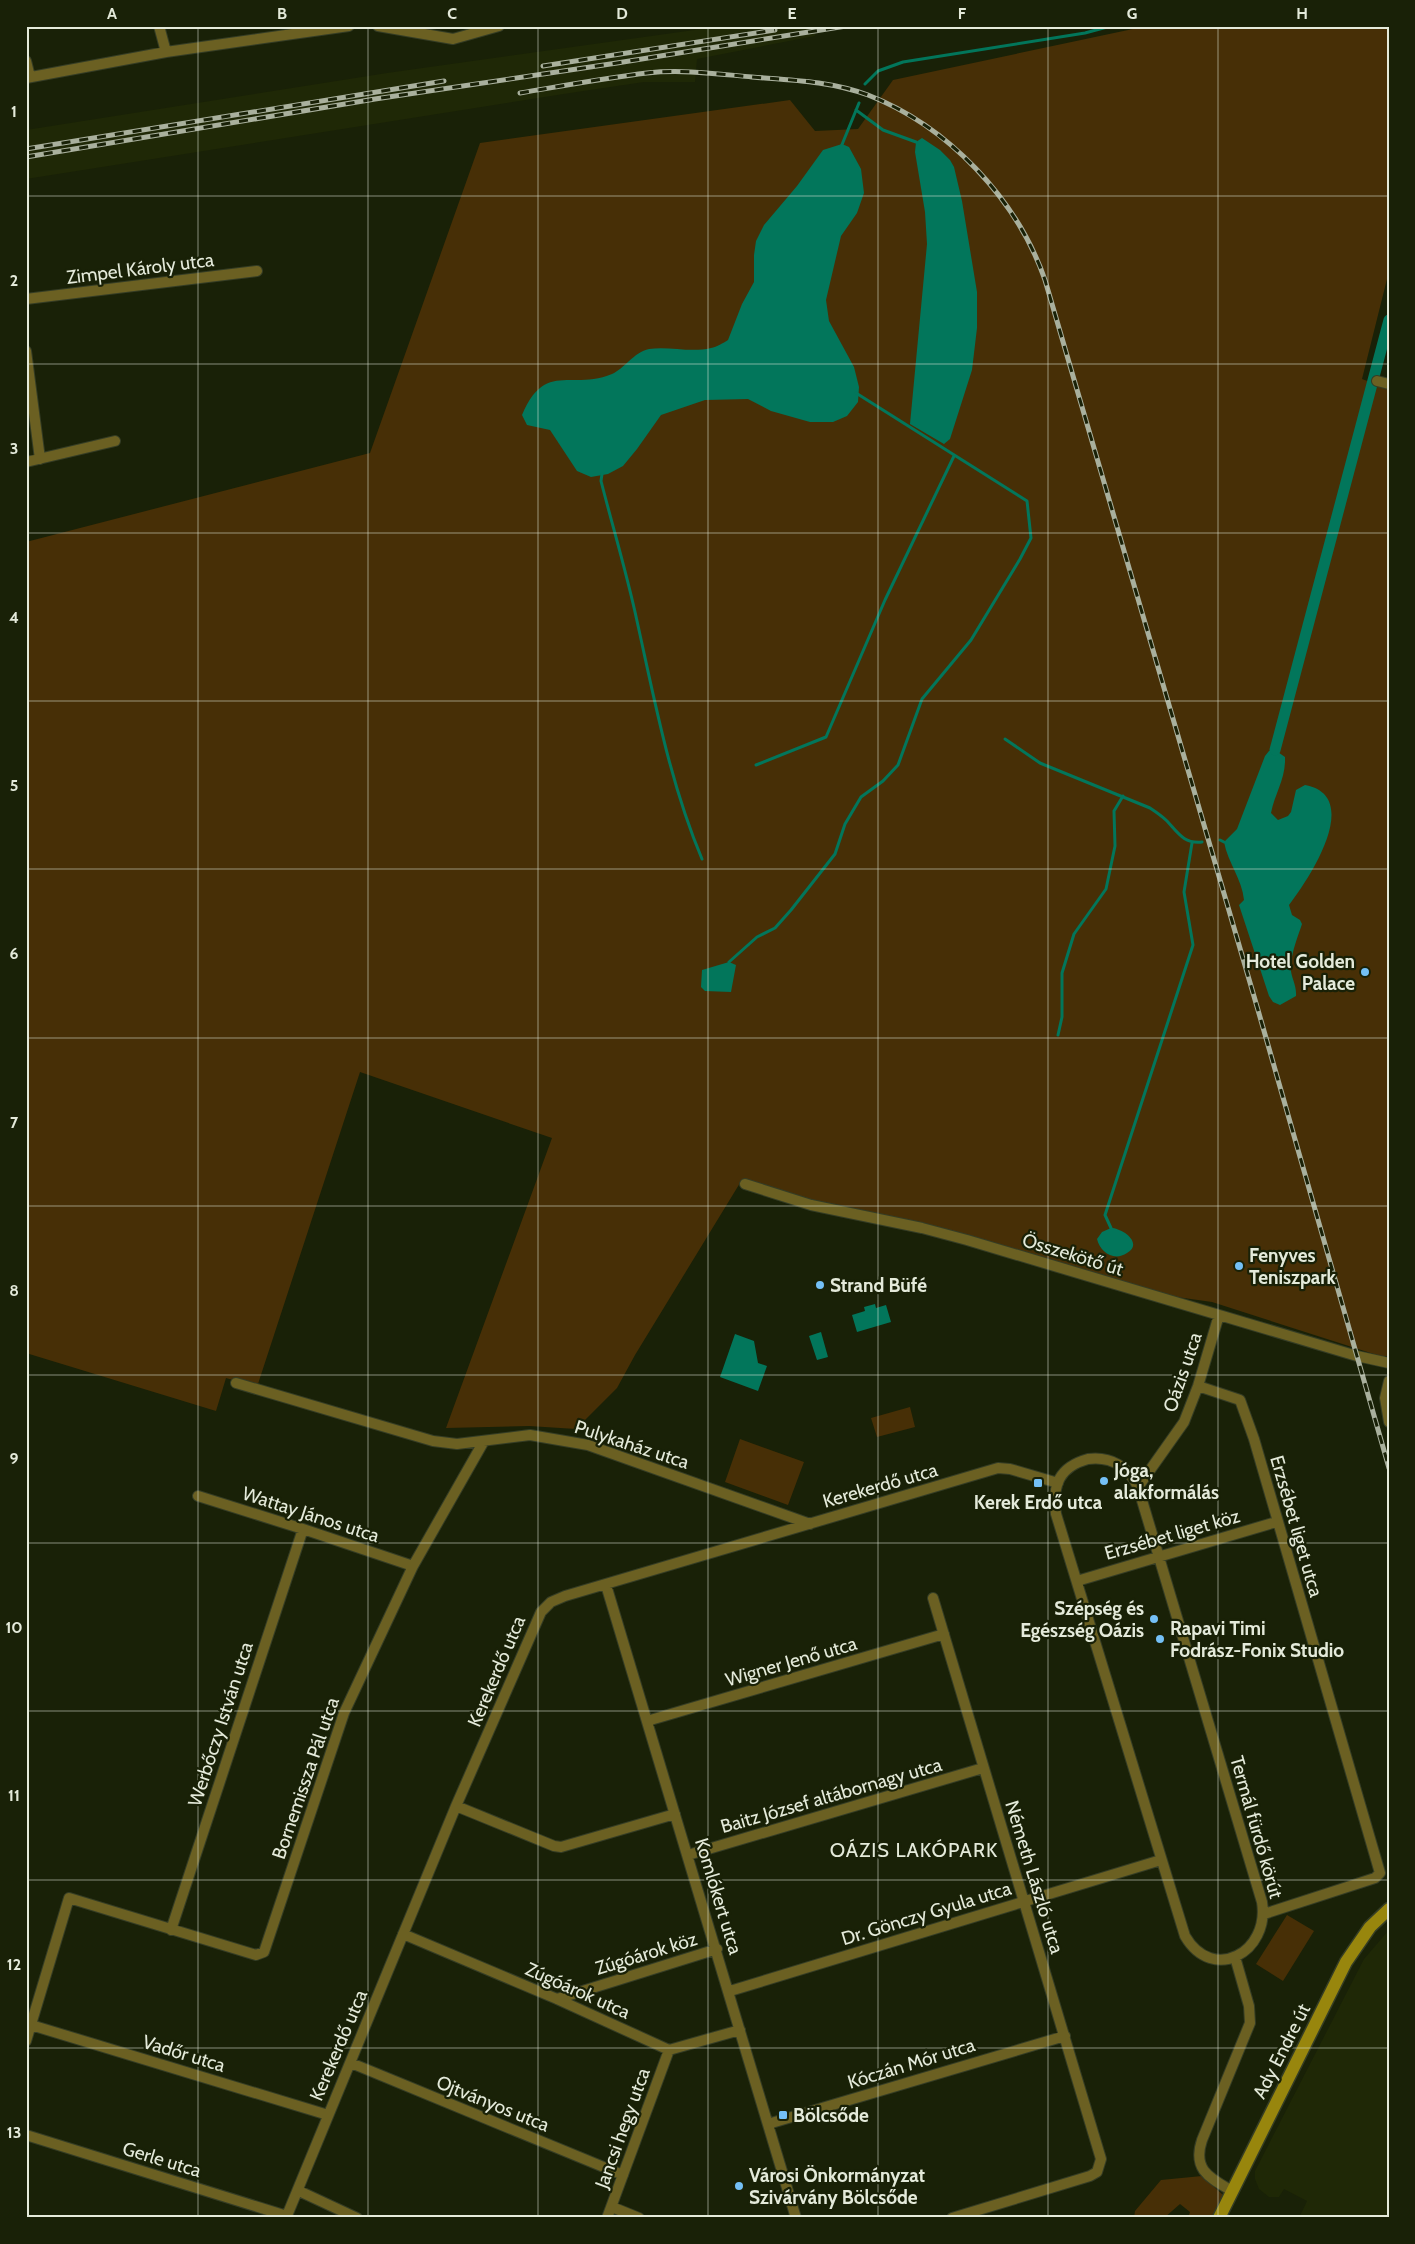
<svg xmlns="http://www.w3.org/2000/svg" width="1415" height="2244" font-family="Cabin,sans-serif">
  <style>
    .built { fill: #1f2806 }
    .green { fill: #472f06 }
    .water { fill: #02765b }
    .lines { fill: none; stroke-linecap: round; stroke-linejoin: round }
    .stream { stroke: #02765b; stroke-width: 3 }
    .canal { stroke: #02765b; stroke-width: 11 }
    .street-casing { stroke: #353d25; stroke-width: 12 }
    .secondary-casing { stroke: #353d25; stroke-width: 15 }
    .street { stroke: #6b6022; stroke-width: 10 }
    .secondary { stroke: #98860d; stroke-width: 12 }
    .rail-casing { stroke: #a9b09d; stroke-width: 5 }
    .rail { stroke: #192107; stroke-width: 3; stroke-dasharray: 9; stroke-linecap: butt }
    .grid { fill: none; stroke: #e4eada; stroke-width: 1; stroke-opacity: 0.55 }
    .poi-dot { fill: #74c0f6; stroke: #192107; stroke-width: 2 }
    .labels { text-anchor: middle; stroke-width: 4.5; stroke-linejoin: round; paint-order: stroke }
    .street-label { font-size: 19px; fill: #e4eada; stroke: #192107 }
    .poi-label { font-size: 19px; font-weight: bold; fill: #e4eada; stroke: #192107; text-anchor: start }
    .neighbourhood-label { font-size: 20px; letter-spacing: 1px; fill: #e4eada; stroke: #192107 }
    .neatline { fill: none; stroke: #e4eada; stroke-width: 2 }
    .grid-label { font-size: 16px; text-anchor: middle; font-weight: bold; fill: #e4eada }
  </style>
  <rect width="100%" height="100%" fill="#192107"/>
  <!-- built -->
  <path class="built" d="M723,26H814L815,36L697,59L695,82H644L570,93L26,179V130L387,73Z
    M1389,1930V2218H1299L1307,2201L1284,2189L1279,2197H1269L1259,2189L1255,2179V2171L1364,1959Z"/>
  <!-- green -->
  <path class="green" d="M1147,26H1389V271L1362,379L1389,389V1356H1380L1212,1302L1134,1291L740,1183L635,1355L617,1388L576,1429L529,1426L446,1428L552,1138L360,1072L257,1387L226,1378L216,1411L26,1353V542L370,453L480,143L790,100L815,131L858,129L893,80Z
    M910,1407L915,1427L877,1437L871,1418Z
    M740,1439L804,1462L788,1505L725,1482Z
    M1287,1915L1314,1931L1283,1981L1256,1964Z
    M1202,2176L1223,2195L1212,2218H1188L1190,2212L1180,2204L1164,2218H1134L1135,2211L1161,2180Z"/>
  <!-- water -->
  <path class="water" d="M922,138L940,150L950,160L954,167L962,201L977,292V328L972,370L950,439L944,444L910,424L927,244L925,212L915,152L916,142Z
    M842,144L849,147L861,169L864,193L857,213L841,236L826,300L829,321L854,367L859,387L858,402L847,416L833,422H810L771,411L748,399L705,400L661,415L637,449L623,466L608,474L591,477L577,471L550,430L527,425L522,415C545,360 572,391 612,374C624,369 634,352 649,349C669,346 691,353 711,348C717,347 723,343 728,340L742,304L754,282V255L756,241L764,225L797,186L823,150Z
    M1275,750L1285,757C1286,778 1275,793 1271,813L1278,820L1288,816L1291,812L1296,790L1305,785C1364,796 1309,879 1289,905L1292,915L1300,920L1302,924C1298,936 1292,951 1291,964C1289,975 1297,984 1296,996L1280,1005L1273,1002L1269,996L1239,905L1244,900C1242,879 1228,863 1224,842L1237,829L1265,756L1269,751Z
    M729,962L736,965L731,992L705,991L701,987L702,970Z
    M1111,1228C1122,1228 1144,1243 1127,1253C1114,1262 1100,1252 1097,1239L1102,1232Z
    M875,1304L876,1308L886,1305L891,1322L857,1332L852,1315L865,1311L864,1307Z
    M821,1332L828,1357L817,1360L809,1336Z
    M735,1334L754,1341L758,1363L767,1366L758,1391L720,1377Z"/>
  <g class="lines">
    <!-- stream -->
    <path class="stream" d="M865,84L878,71L903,62L1085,33L1111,26
      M856,110L883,130L916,142
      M841,147L859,103
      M602,474L601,481C613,528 627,574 637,621C655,702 670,783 702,859
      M1005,739L1040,763L1150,808C1156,812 1162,816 1167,821C1178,833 1184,844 1202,842
      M756,765L826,737L885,600L954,456
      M1220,840L1224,842
      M729,962L757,937L775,928L791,910L835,854L845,824L861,797L883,781L898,765L922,699L971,640L1020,559L1031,538L1027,501L856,393
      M1058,1035L1062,1017V973L1074,934L1106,889L1115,846L1114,811L1123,796
      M1111,1228L1105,1215L1193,945L1184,892L1192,843"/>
    <!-- canal -->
    <path class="canal" d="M1275,750L1389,320"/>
    <defs>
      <path id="street" d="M159,26L166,52
        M378,26L453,39L499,26
        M26,61L30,77
        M26,78L166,52L349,26
        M26,299L257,271
        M26,351L40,459
        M1377,381L1389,384
        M26,462L115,441
        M745,1184L811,1205L922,1228L967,1240L1357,1356L1389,1363
        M1389,1381L1385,1398L1389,1422
        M236,1383L433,1441L457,1444L530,1435L588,1445L810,1524
        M1198,1386L1240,1400L1254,1439L1380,1873L1375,1878L1264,1914
        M1088,1459C1111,1456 1128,1467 1138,1487L1262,1902C1270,1952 1213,1984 1185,1936L1056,1514C1052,1485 1059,1467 1088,1459Z
        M1138,1487L1184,1422L1198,1386L1219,1315
        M198,1496L303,1529L413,1566
        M1077,1581L1276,1522
        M606,1585L796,2218
        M933,1598L1101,2159L1097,2172L1090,2176L952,2218
        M647,1721L944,1634
        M456,1806L554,1846L561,1847L675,1814
        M688,1855L983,1768
        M171,1930L303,1529
        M403,1934L557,1999L669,2050L740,2030
        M730,1991L1161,1860
        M557,1999L717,1949
        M31,2025L328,2115
        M26,2041L69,1898L256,1955L264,1952L344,1713L413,1566L484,1441
        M351,2063L623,2175
        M768,2124L1065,2036
        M26,2135L287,2216
        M299,2191L357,2218
        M1232,2191C1210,2178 1192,2170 1202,2140L1250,2023L1249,2006L1235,1957
        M612,2207L639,2218
        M286,2218L456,1806L541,1612L551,1602L565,1596L998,1468L1010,1469L1058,1483
        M607,2218L669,2050"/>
      <path id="secondary" d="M1219,2218L1346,1962L1370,1927L1389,1909"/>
    </defs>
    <!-- street casing -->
    <use href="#street" class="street-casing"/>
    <!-- secondary casing -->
    <use href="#secondary" class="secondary-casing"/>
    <!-- street -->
    <use href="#street" class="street"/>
    <!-- secondary -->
    <use href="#secondary" class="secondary"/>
    <defs>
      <path id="rail" d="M543,66L775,30
        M520,93C562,86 605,78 647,73C682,69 718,74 752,77C791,80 831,81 868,95C948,126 1017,199 1045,280L1258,1010L1389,1468
        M26,149L444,81
        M26,157L375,99L617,63L846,26"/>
    </defs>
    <!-- rail casing -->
    <use href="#rail" class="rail-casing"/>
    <!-- rail -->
    <use href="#rail" class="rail"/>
  </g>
  <!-- grid -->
  <path class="grid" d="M198,26V2218M368,26V2218M538,26V2218M708,26V2218M878,26V2218M1048,26V2218M1218,26V2218M26,196H1389M26,364H1389M26,533H1389M26,701H1389M26,869H1389M26,1038H1389M26,1206H1389M26,1375H1389M26,1543H1389M26,1711H1389M26,1880H1389M26,2048H1389"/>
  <!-- markers -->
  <g class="poi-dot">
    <circle cx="1365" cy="972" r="5"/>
    <circle cx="1239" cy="1266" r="5"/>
    <circle cx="820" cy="1285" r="5"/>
    <circle cx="1104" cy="1481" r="5"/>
    <rect x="1033" y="1478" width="10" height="10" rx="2.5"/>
    <circle cx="1154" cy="1619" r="5"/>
    <circle cx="1160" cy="1639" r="5"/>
    <rect x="778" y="2110" width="10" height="10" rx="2.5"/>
    <circle cx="739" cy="2186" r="5"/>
  </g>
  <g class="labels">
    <!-- street labels -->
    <g class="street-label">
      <text transform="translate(140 268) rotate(-7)" y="7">Zimpel Károly utca</text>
      <text transform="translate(1073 1254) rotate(17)" y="7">Összekötő út</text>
      <text transform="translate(1182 1372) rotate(-71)" y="7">Oázis utca</text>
      <text transform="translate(632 1444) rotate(18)" y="7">Pulykaház utca</text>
      <text transform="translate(880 1485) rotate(-16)" y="7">Kerekerdő utca</text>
      <text transform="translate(311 1514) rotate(18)" y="7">Wattay János utca</text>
      <text transform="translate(1297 1526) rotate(74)" y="7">Erzsébet liget utca</text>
      <text transform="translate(1172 1534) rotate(-16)" y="7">Erzsébet liget köz</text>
      <text transform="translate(791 1661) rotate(-16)" y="7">Wigner Jenő utca</text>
      <text transform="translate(496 1671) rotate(-67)" y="7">Kerekerdő utca</text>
      <text transform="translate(220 1724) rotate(-72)" y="7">Werbőczy István utca</text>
      <text transform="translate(305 1778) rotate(-71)" y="7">Bornemissza Pál utca</text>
      <text transform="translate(831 1795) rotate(-16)" y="7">Baitz József altábornagy utca</text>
      <text transform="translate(1257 1827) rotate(74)" y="7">Termál fürdő körút</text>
      <text transform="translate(1035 1877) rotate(73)" y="7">Németh László utca</text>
      <text transform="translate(719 1896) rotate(73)" y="7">Komlókert utca</text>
      <text transform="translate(926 1913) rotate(-17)" y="7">Dr. Gönczy Gyula utca</text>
      <text transform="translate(646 1953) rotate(-17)" y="7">Zúgóárok köz</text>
      <text transform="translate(578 1990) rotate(24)" y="7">Zúgóárok utca</text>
      <text transform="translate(338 2045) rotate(-67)" y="7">Kerekerdő utca</text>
      <text transform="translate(1281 2051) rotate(-63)" y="7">Ady Endre út</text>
      <text transform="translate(184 2053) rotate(17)" y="7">Vadőr utca</text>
      <text transform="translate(911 2063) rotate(-17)" y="7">Kóczán Mór utca</text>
      <text transform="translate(493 2103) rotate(22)" y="7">Ojtványos utca</text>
      <text transform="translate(622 2128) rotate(-70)" y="7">Jancsi hegy utca</text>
      <text transform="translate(162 2159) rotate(17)" y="7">Gerle utca</text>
    </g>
    <!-- poi labels -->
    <g class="poi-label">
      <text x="1355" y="968" text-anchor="end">Hotel Golden<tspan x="1355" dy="22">Palace</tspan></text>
      <text x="1249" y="1262">Fenyves<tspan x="1249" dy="22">Teniszpark</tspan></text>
      <text x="830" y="1292">Strand Büfé</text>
      <text x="1114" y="1477">Jóga,<tspan x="1114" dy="22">alakformálás</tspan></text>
      <text x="1038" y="1509" text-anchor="middle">Kerek Erdő utca</text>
      <text x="1144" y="1615" text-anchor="end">Szépség és<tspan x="1144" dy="22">Egészség Oázis</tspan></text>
      <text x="1170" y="1635">Rapavi Timi<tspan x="1170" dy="22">Fodrász-Fonix Studio</tspan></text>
      <text x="793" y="2122">Bölcsőde</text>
      <text x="749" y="2182">Városi Önkormányzat<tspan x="749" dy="22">Szivárvány Bölcsőde</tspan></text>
    </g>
    <!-- neighbourhood labels -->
    <g class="neighbourhood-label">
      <text x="914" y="1857">OÁZIS LAKÓPARK</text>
    </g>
  </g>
  <!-- border -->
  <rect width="1415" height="2244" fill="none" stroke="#192107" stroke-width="55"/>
  <rect x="28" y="28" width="1360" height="2188" class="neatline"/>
  <g class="grid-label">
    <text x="112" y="19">A</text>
    <text x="282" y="19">B</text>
    <text x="452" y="19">C</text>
    <text x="622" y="19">D</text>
    <text x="792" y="19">E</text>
    <text x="962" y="19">F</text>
    <text x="1132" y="19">G</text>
    <text x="1302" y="19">H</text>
    <text x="14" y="117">1</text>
    <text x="14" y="286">2</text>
    <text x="14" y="454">3</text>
    <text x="14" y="623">4</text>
    <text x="14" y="791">5</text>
    <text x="14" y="959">6</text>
    <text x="14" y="1128">7</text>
    <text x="14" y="1296">8</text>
    <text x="14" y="1464">9</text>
    <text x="14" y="1633">10</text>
    <text x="14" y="1801">11</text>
    <text x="14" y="1970">12</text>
    <text x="14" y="2138">13</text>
  </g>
</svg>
